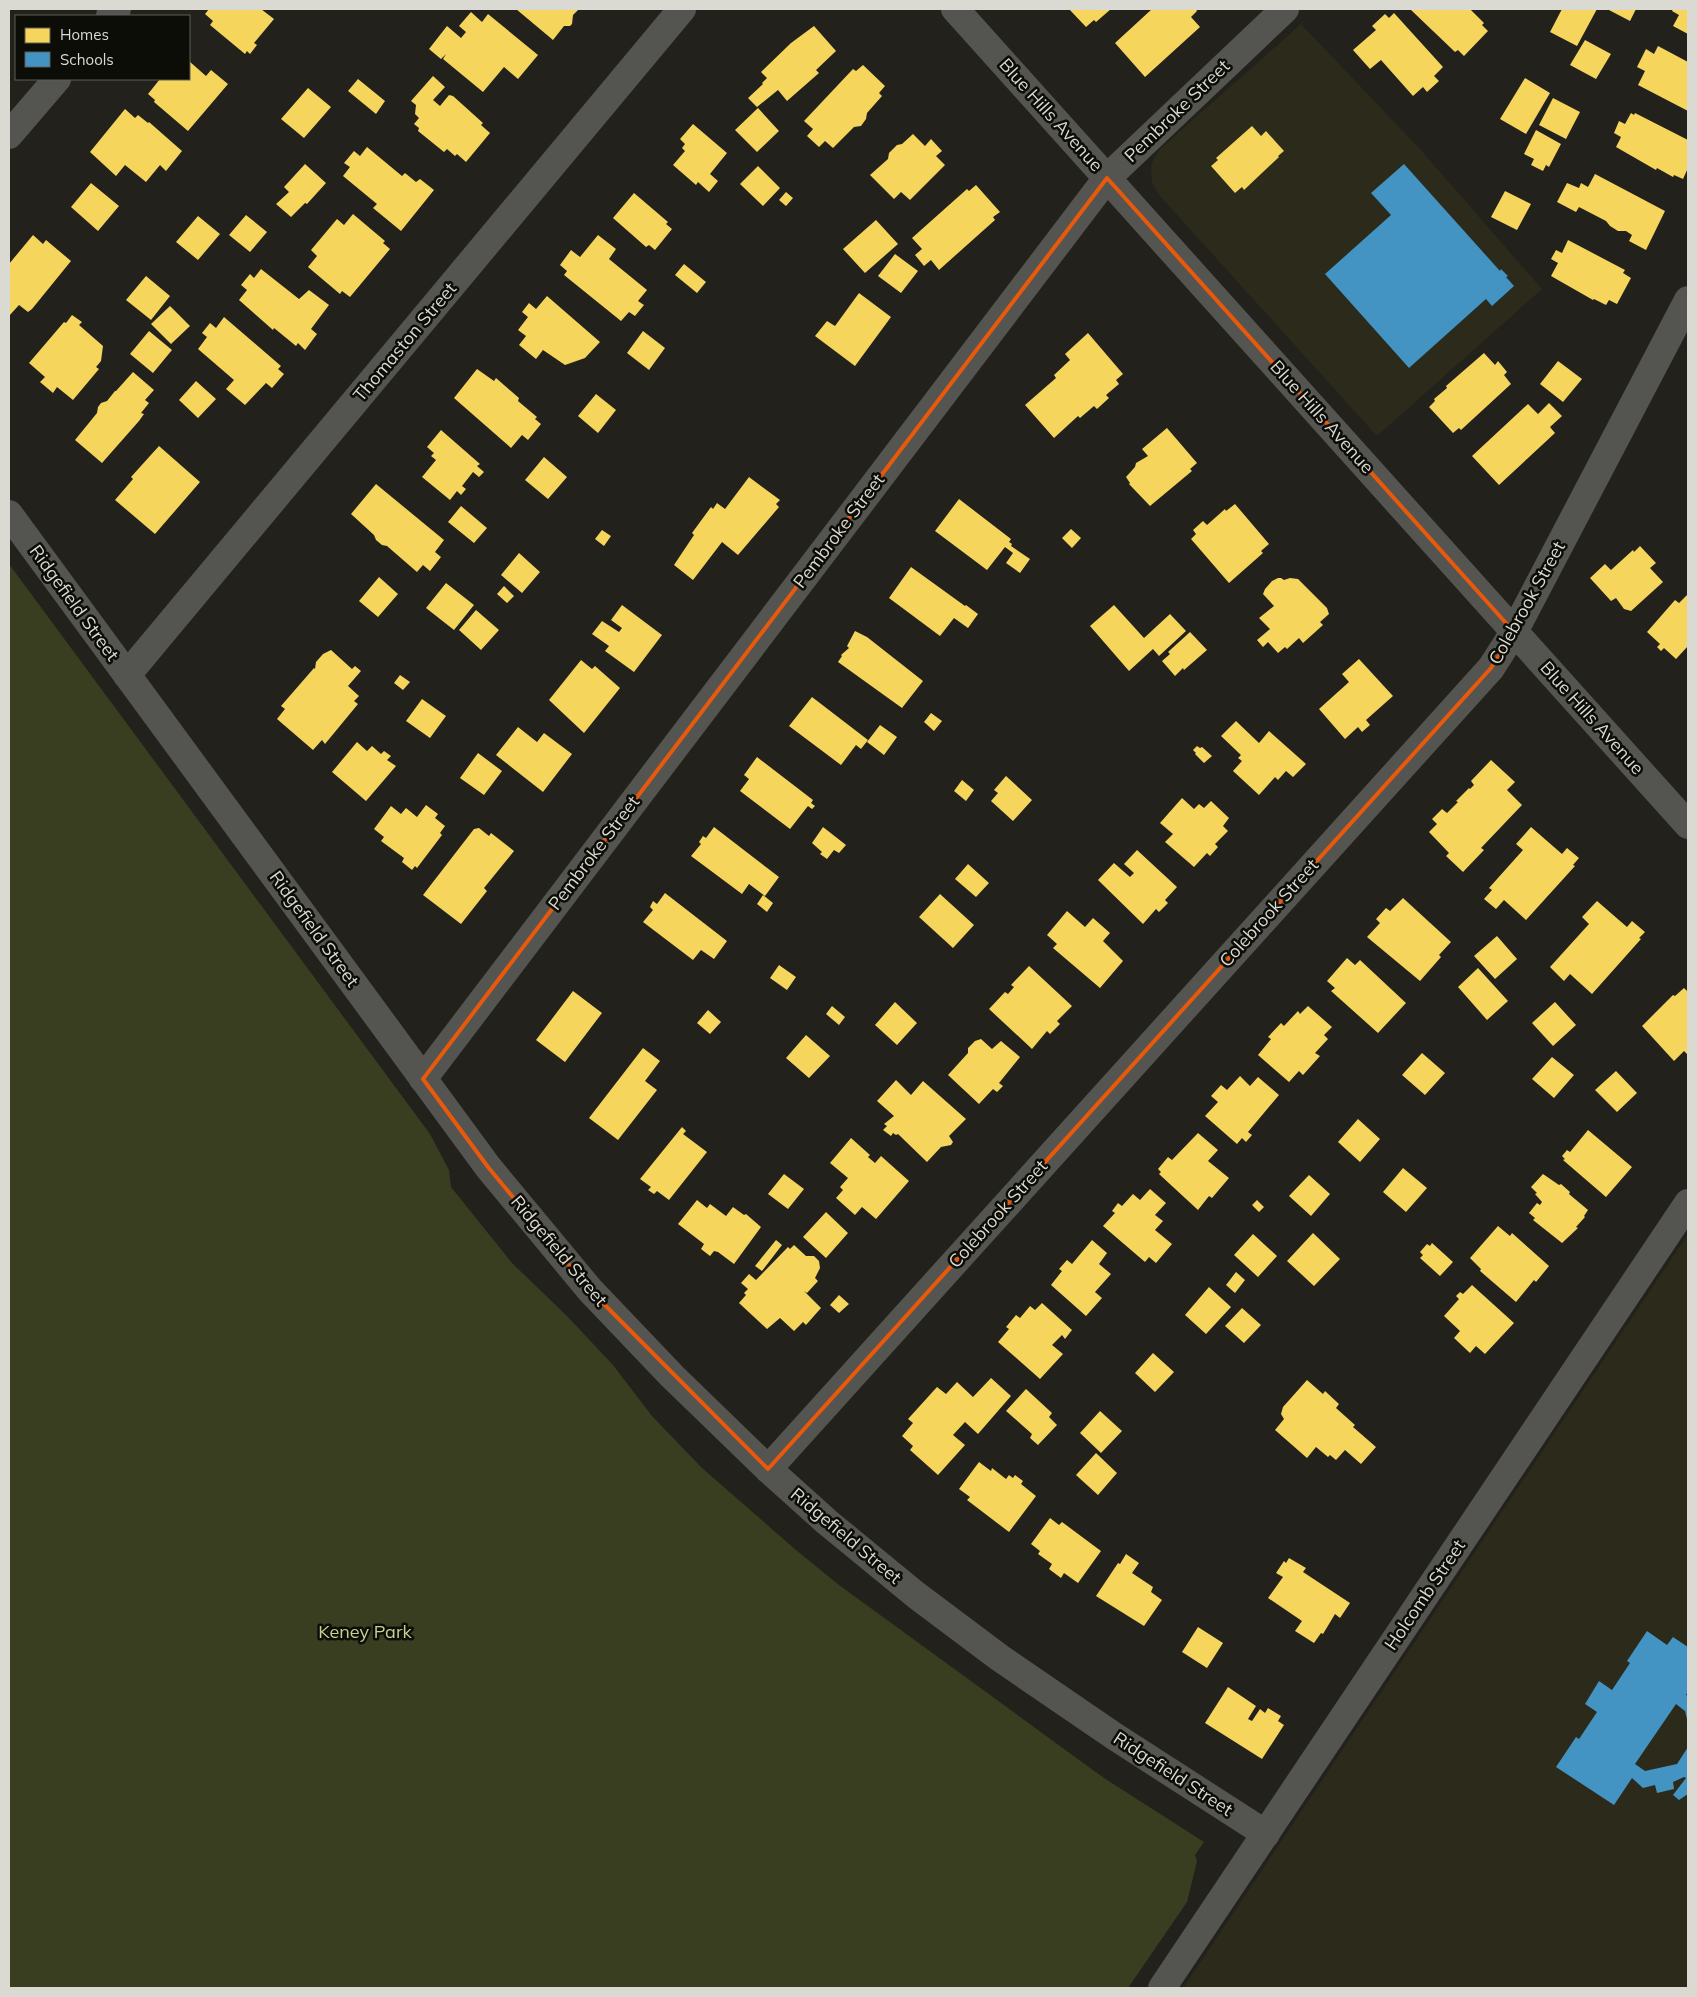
<svg xmlns="http://www.w3.org/2000/svg" width="1697" height="1997" font-family="Mulish,sans-serif">
  <style>
    .built { fill: #2c2a1a }
    .green { fill: #383e1f }
    .homes { fill: #f6d55c }
    .schools { fill: #4393c3 }
    .lines { fill: none; stroke-linecap: round; stroke-linejoin: round }
    .minor { stroke: #545450; stroke-width: 28 }
    .tertiary { stroke: #545450; stroke-width: 28 }
    .secondary { stroke: #545450; stroke-width: 28 }
    .marked { fill: none; stroke: #e8590c; stroke-width: 4; stroke-linejoin: round }
    .labels { text-anchor: middle; stroke-width: 5; stroke-linejoin: round; paint-order: stroke }
    .street-label { font-size: 18px; fill: #dad9d2; stroke: #0d0d08 }
    .park-label { font-size: 18px; fill: #c4d292; stroke: #0d0d08 }
  </style>
  <rect width="100%" height="100%" fill="#22211c"/>
  <!-- built -->
  <path class="built" d="M1301,24L1420,149L1542,289L1377,436L1159,195L1152,182L1151,168L1153,160L1161,148Z
    M1688,1234V1988H1183L1564,1419Z"/>
  <!-- green -->
  <path class="green" d="M9,564L430,1134L449,1170L451,1187L512,1263L567,1316L613,1365L652,1416L702,1468L796,1550L839,1585L1104,1778L1204,1842L1195,1855L1197,1861L1187,1902L1128,1988H9Z"/>
  <!-- homes -->
  <path class="homes" d="M209,9H261L274,19L254,43L257,45L250,54L247,51L245,54L210,25L213,21L205,14Z
    M516,9H579L573,15L572,24L570,26H564L553,40Z
    M1069,9H1111L1096,22L1094,20L1086,27Z
    M1152,9H1196L1197,11L1191,17L1200,27L1145,77L1115,43Z
    M1410,9H1470L1484,23L1482,25L1488,31L1464,56L1458,50L1455,52Z
    M1562,9H1597L1577,46L1550,32Z
    M1607,9H1636L1630,21Z
    M1673,9H1688V34L1673,26L1679,15L1672,11Z
    M471,12L482,22L488,14L538,55L518,79L504,67L483,92L443,59L446,54L441,59L429,49L447,26L461,38L466,32L459,26Z
    M1394,13L1443,67L1434,76L1439,81L1427,92L1423,87L1413,96L1381,60L1370,69L1353,50L1376,30L1372,26L1385,14L1389,18Z
    M814,26L836,51L816,70L819,73L787,101L778,90L757,107L748,98L763,84L762,83L767,78L761,72L791,43Z
    M1585,40L1611,54L1596,79L1570,65Z
    M1658,46L1688,62V111L1638,85L1645,71L1637,67L1646,49L1654,54Z
    M189,61L206,76L211,70L228,84L188,131L154,102L155,100L148,94L160,79H189Z
    M863,65L885,86L879,93L882,96L867,113L866,119L861,126L854,127L833,148L825,141L819,147L807,136L813,129L804,121L853,69L856,71Z
    M433,76L445,87L433,100L440,106L449,95L453,96L483,123L481,125L490,133L466,162L457,154L455,156L447,149L444,152L418,131L419,128L414,124L419,118L415,114L416,105L411,101Z
    M1525,78L1550,93L1526,134L1500,119Z
    M358,79L385,101L376,114L348,91Z
    M308,88L331,107L304,138L281,119Z
    M1553,98L1580,112L1566,139L1539,125Z
    M758,108L779,131L757,152L735,130Z
    M125,109L135,118L138,115L148,123L149,122L182,151L166,171L160,165L146,182L125,165L116,176L90,152Z
    M1631,113L1634,115L1635,113L1688,140V168L1683,179L1674,175L1673,177L1657,168L1656,170L1616,147L1621,137L1614,133L1619,121L1625,124Z
    M693,124L727,153L710,174L718,181L709,192L698,182L696,185L673,165L685,151L682,148L685,144L680,139Z
    M1252,126L1261,136L1266,131L1284,151L1278,156L1279,157L1244,190L1242,187L1235,193L1211,166L1218,160L1216,158Z
    M1536,130L1561,144L1549,167L1546,165L1543,171L1531,165L1534,159L1524,154Z
    M913,134L925,146L931,139L942,151L936,156L945,165L910,200L901,192L894,199L870,175L888,159L889,153L897,145L902,144Z
    M367,147L402,176L405,173L416,182L420,179L434,190L401,231L373,208L377,204L343,176L350,167L344,163L354,151L360,156Z
    M305,164L326,183L307,204L305,203L291,217L276,204L289,192L284,187Z
    M758,166L780,188L763,206L740,184Z
    M1595,174L1665,211L1646,250L1629,241L1632,235L1626,231H1618L1610,226L1606,221L1579,207L1576,212L1557,202L1567,183L1579,188L1581,183L1588,187Z
    M91,183L119,206L98,231L71,207Z
    M976,185L1000,212L993,217L995,220L939,270L931,260L924,266L915,255L922,249L912,238L967,189L969,191Z
    M1505,191L1531,204L1517,230L1491,217Z
    M786,192L793,198L786,206L779,200Z
    M634,193L668,222L666,224L672,229L655,250L649,245L646,247L613,218Z
    M353,214L385,241L383,243L390,249L350,297L342,291L340,294L308,267L317,256L311,250L337,219L344,225Z
    M246,215L267,232L250,252L229,235Z
    M198,216L220,234L198,260L176,242Z
    M876,220L898,244L865,273L843,249Z
    M33,235L43,244L46,240L71,261L32,309L28,312L19,305L9,316V264Z
    M598,235L616,249L609,259L647,290L638,301L644,305L635,316L629,312L621,321L564,275L567,271L560,265L571,250L580,257Z
    M1568,240L1625,270L1623,273L1631,278L1617,304L1609,300L1606,305L1594,299L1593,300L1551,276L1558,263L1551,259L1556,250L1562,253Z
    M895,254L918,271L901,293L878,276Z
    M684,264L706,282L697,293L675,275Z
    M261,269L299,299L309,290L329,305L311,329L317,334L305,350L298,343L296,346L274,328L273,330L239,300L247,290L241,285L250,274L254,278Z
    M146,276L170,296L151,320L126,300Z
    M859,293L891,317L855,366L815,336L827,321L835,326Z
    M547,296L600,342L585,358L565,365L543,350L536,359L519,345L526,336L518,330L528,317L522,312L529,303L536,309Z
    M170,306L190,326L171,344L151,324Z
    M72,315L82,322L79,325L103,346L101,361L96,367L99,369L73,400L57,387L53,393L40,382L45,377L29,363L64,322L66,323Z
    M224,317L281,366L278,369L284,374L272,388L266,383L245,405L226,389L234,380L198,349L207,337L202,333L210,323L216,328Z
    M149,331L172,350L153,373L130,354Z
    M643,331L665,348L649,370L627,353Z
    M1088,333L1123,374L1116,380L1119,384L1106,395L1109,398L1097,409L1094,406L1080,418L1078,416L1054,438L1025,405L1056,378L1054,375L1070,360L1065,354Z
    M1484,353L1495,365L1498,361L1507,372L1504,375L1511,384L1461,430L1459,428L1453,433L1429,407L1435,401L1434,399L1447,388L1446,386Z
    M1558,361L1582,379L1563,402L1540,384Z
    M477,369L494,381L496,378L519,398L518,401L537,417L535,419L541,424L528,440L522,435L511,448L454,398Z
    M133,372L154,390L145,400L149,403L141,413L144,414L139,421L102,463L75,440L97,413L98,407L101,403L107,401L115,391H116Z
    M196,381L216,399L198,418L179,400Z
    M596,394L616,410L598,433L578,416Z
    M1549,403L1562,416L1550,427L1555,433L1499,485L1472,456L1528,404L1538,414Z
    M1167,428L1197,463L1190,469L1192,471L1150,506L1129,484L1130,483L1126,477L1135,467L1136,463L1148,456L1142,449Z
    M441,430L480,464L477,466L484,472L479,477L473,472L462,486L466,489L461,495L457,491L450,500L422,477L436,460L431,456L434,453L427,447Z
    M159,446L200,482L155,534L115,500L133,479L131,477Z
    M544,457L567,477L548,499L525,480Z
    M749,477L780,500L776,504L779,507L738,555L722,542L693,580L674,565L694,535L692,533L711,507L713,509L717,503L725,509Z
    M376,484L444,540L435,552L441,557L430,571L423,565L417,572L387,546L382,545L376,540L374,535L351,514Z
    M959,499L1011,539L1009,542L1012,544L1011,546L1030,559L1020,573L1006,563L1013,553L1005,547L987,570L935,531Z
    M1235,504L1269,544L1261,551L1263,553L1229,583L1191,539L1196,534L1193,530L1203,521L1207,525L1225,509L1226,511Z
    M461,506L487,528L474,543L448,522Z
    M1071,529L1081,538L1072,548L1062,538Z
    M602,530L611,536L604,546L595,539Z
    M1640,546L1656,563L1650,568L1663,582L1631,611L1624,609L1616,598L1611,601L1590,578L1605,564L1611,570L1633,550L1634,552Z
    M519,553L540,572L522,593L501,575Z
    M911,567L965,606L966,605L978,614L968,628L954,618L940,636L889,598Z
    M379,577L398,594L378,617L359,601Z
    M1278,578H1281L1284,580L1290,578L1298,579L1327,608L1329,614L1320,622L1323,625L1303,643L1299,638L1287,649L1285,647L1278,653L1268,642L1263,647L1257,640L1270,629L1259,618L1274,606L1263,594L1265,589L1272,581Z
    M446,583L474,605L454,630L426,608Z
    M504,586L514,596L507,603L497,594Z
    M1688,594V646L1676,659L1664,648L1661,651L1657,647L1660,644L1647,632L1675,600L1679,603Z
    M622,605L662,635L634,672L605,651L609,646L592,634L602,621L619,632L622,628L611,620Z
    M1114,605L1144,638L1170,614L1186,631L1159,656L1153,649L1129,671L1090,626Z
    M476,610L499,630L481,650L459,630Z
    M855,631L867,637L923,681L902,708L838,662L842,656L841,655L849,648L847,646Z
    M1190,632L1207,650L1184,670L1183,668L1175,676L1162,661L1170,654L1168,652Z
    M331,650L352,669L355,666L361,671L348,686L359,696L354,701L358,704L325,744L322,740L313,750L277,719L285,709L281,706L314,668L315,669L316,662L323,654Z
    M1359,659L1393,696L1366,720L1370,725L1362,732L1358,727L1345,739L1319,709L1349,682L1342,674Z
    M581,660L592,669L595,666L620,688L584,733L549,700Z
    M400,675L410,682L403,690L394,683Z
    M812,697L868,740L861,749L856,745L841,765L789,726Z
    M422,699L446,716L430,738L406,721Z
    M931,713L942,721L934,731L924,722Z
    M1236,721L1259,743L1269,731L1306,764L1293,777L1286,771L1278,780L1275,777L1259,795L1233,771L1242,761L1238,758L1241,755L1221,736Z
    M880,725L897,737L884,755L867,742Z
    M518,727L537,742L544,733L572,754L543,792L496,755Z
    M357,742L367,751L372,746L381,754L384,751L391,756L387,760L396,766L366,801L332,772Z
    M1197,746L1200,748L1202,747L1212,756L1204,763L1195,754L1196,753L1193,750Z
    M478,753L502,771L484,795L460,778Z
    M757,757L813,800L811,803L815,806L812,809L808,806L790,829L740,791L749,779L744,775Z
    M1491,760L1515,782L1507,790L1522,805L1481,848L1484,850L1463,872L1446,856L1449,853L1429,832L1437,824L1432,819L1442,809L1447,813L1458,802L1456,801L1469,788L1470,789L1474,785L1471,781Z
    M1006,776L1032,800L1013,821L991,801L998,793L994,790Z
    M962,780L974,790L966,801L954,791Z
    M1182,798L1194,809L1199,804L1204,808L1211,801L1229,818L1223,826L1228,831L1215,844L1218,847L1210,856L1207,853L1194,867L1165,842L1173,834L1160,823Z
    M426,805L438,814L435,818L445,826L440,833L442,835L417,868L415,866L412,870L402,862L404,858L381,841L384,837L374,829L391,806L401,814L406,808L417,817Z
    M714,827L779,877L765,896L749,884L742,894L691,856L701,844L699,842L703,836L706,838Z
    M823,827L846,845L839,853L834,850L827,859L820,854L822,852L812,843Z
    M1531,827L1562,854L1567,848L1579,858L1573,865L1575,866L1526,920L1504,900L1496,909L1484,899L1492,890L1489,888L1523,850L1516,844Z
    M479,828L489,836L491,833L514,851L484,888L487,891L461,924L423,895L474,829Z
    M1137,850L1177,887L1165,900L1168,903L1159,912L1156,909L1143,924L1098,880L1114,863L1130,877L1134,873L1124,864Z
    M968,864L989,883L976,897L955,879Z
    M665,893L727,941L714,959L701,950L693,960L643,922L653,910L650,907L653,901L657,904Z
    M940,894L974,925L953,948L919,917Z
    M763,895L773,903L767,912L757,904Z
    M1403,898L1451,942L1439,955L1441,957L1420,981L1367,937L1380,923L1376,919L1386,908L1390,911Z
    M1597,901L1627,927L1632,921L1645,932L1639,938L1641,939L1592,994L1570,974L1564,981L1550,967L1589,924L1582,917Z
    M1067,911L1085,927L1093,918L1110,933L1103,941L1123,961L1100,988L1053,948L1057,944L1047,935Z
    M1497,936L1517,959L1495,979L1474,956Z
    M1347,958L1355,965L1360,960L1406,1003L1378,1033L1331,991L1335,988L1327,981Z
    M779,965L796,977L787,990L770,978Z
    M1029,966L1072,1006L1057,1021L1060,1024L1050,1034L1047,1031L1032,1049L989,1009L1005,992L1008,994L1014,987L1011,985Z
    M1478,968L1508,1001L1487,1020L1458,987Z
    M1684,988L1688,992V1052L1687,1054L1684,1051L1674,1061L1642,1026L1673,995L1675,996Z
    M573,991L602,1013L565,1062L536,1040Z
    M895,1002L917,1023L897,1045L875,1025Z
    M1555,1002L1576,1025L1553,1046L1532,1023Z
    M832,1006L845,1017L839,1025L826,1014Z
    M1308,1006L1332,1027L1324,1035L1328,1039L1315,1053L1320,1056L1303,1075L1299,1071L1289,1082L1258,1055L1271,1039L1268,1037L1281,1023L1284,1026L1298,1011L1300,1014Z
    M708,1010L721,1022L710,1034L697,1023Z
    M806,1035L830,1056L809,1078L786,1058Z
    M981,1039L992,1049L1001,1041L1020,1057L999,1083L1003,1086L997,1092L993,1089L979,1104L948,1075L968,1053V1048L975,1041Z
    M643,1048L660,1061L645,1081L657,1090L618,1140L589,1118Z
    M1422,1053L1445,1073L1425,1095L1402,1075Z
    M1552,1057L1574,1075L1554,1098L1532,1079Z
    M1616,1071L1637,1093L1617,1112L1595,1090Z
    M1240,1076L1250,1086L1258,1077L1279,1095L1248,1132L1252,1135L1246,1142L1242,1138L1237,1144L1205,1116L1218,1102L1211,1096L1221,1085L1227,1090Z
    M896,1080L911,1095L923,1081L966,1119L949,1136L953,1142L951,1145L941,1147L927,1162L898,1134L896,1135L893,1133L891,1136L883,1130L887,1126L884,1124L894,1116L877,1101Z
    M1358,1119L1380,1139L1360,1162L1338,1142Z
    M682,1127L686,1131L683,1134L707,1152L669,1200L657,1191L654,1194L648,1190L651,1187L640,1179Z
    M1588,1130L1632,1167L1606,1197L1563,1160L1565,1159L1562,1156L1567,1150L1570,1152Z
    M1198,1133L1218,1150L1208,1161L1229,1178L1212,1198L1209,1196L1198,1210L1159,1174L1161,1172L1158,1169L1168,1157L1172,1160Z
    M851,1138L870,1155L868,1157L875,1163L881,1156L909,1181L876,1219L862,1207L855,1215L836,1198L843,1190L840,1187L848,1178L830,1163Z
    M1403,1168L1427,1188L1406,1212L1383,1192Z
    M784,1174L804,1189L788,1209L768,1194Z
    M1543,1174L1559,1185L1561,1184L1570,1192L1569,1194L1588,1210L1584,1216L1585,1217L1576,1227L1578,1228L1562,1243L1533,1220L1535,1218L1529,1213L1537,1203L1540,1205L1542,1202L1535,1194L1537,1193L1531,1187Z
    M1309,1175L1330,1194L1311,1216L1289,1196Z
    M1150,1189L1166,1203L1155,1215L1163,1221L1155,1230L1172,1244L1156,1263L1149,1257L1145,1262L1103,1226L1115,1213L1112,1211L1118,1203L1122,1206L1133,1194L1140,1200Z
    M697,1200L707,1208L710,1204L726,1216L733,1207L744,1215L746,1214L761,1227L734,1264L718,1252L714,1251L710,1256L701,1249L704,1244L678,1224Z
    M1257,1200L1264,1207L1259,1212L1252,1205Z
    M826,1212L848,1233L826,1258L803,1237Z
    M1498,1226L1510,1236L1512,1233L1549,1266L1536,1282L1534,1280L1516,1302L1480,1271L1481,1269L1470,1258Z
    M1313,1233L1340,1259L1314,1286L1287,1261Z
    M1253,1234L1277,1256L1258,1277L1234,1255Z
    M776,1240L782,1245L762,1271L755,1266Z
    M1092,1240L1107,1253L1099,1264L1111,1274L1095,1292L1102,1298L1086,1316L1051,1285L1062,1271L1059,1269L1067,1260L1072,1264Z
    M1432,1243L1453,1262L1440,1276L1420,1258L1423,1255L1420,1252L1427,1244L1430,1246Z
    M794,1245L806,1256H814L819,1261L820,1268L815,1278L818,1281L807,1293L804,1291L821,1308L806,1325L803,1322L794,1331L780,1318L767,1329L739,1303L746,1295L744,1293L748,1289L741,1283L749,1274L756,1280L788,1247L790,1249Z
    M1236,1272L1245,1280L1235,1293L1226,1285Z
    M1472,1285L1514,1323L1485,1354L1476,1346L1470,1353L1454,1338L1460,1331L1444,1316L1459,1299L1456,1296L1460,1292L1463,1294Z
    M1209,1287L1231,1307L1206,1334L1185,1315Z
    M839,1295L849,1304L839,1313L830,1305Z
    M1042,1303L1072,1330L1065,1339L1062,1335L1052,1345L1063,1354L1040,1379L998,1342L1009,1329L1006,1327L1016,1315L1020,1318L1030,1306L1035,1310Z
    M1242,1308L1261,1325L1244,1343L1225,1326Z
    M1153,1353L1174,1372L1155,1392L1135,1373Z
    M991,1378L1011,1396L978,1434L965,1422L953,1435L965,1445L938,1475L910,1450L913,1446L902,1436L913,1423L908,1419L937,1387L946,1394L957,1382L973,1397Z
    M1307,1380L1323,1394L1325,1391L1339,1404L1336,1408L1355,1425L1353,1427L1376,1447L1361,1464L1345,1450L1336,1460L1330,1455L1328,1457L1316,1447L1307,1458L1275,1430L1284,1419L1281,1414L1283,1407Z
    M1026,1389L1052,1413L1049,1417L1057,1425L1038,1445L1030,1438L1032,1434L1006,1411Z
    M1100,1411L1122,1431L1101,1453L1080,1433Z
    M1096,1453L1117,1473L1098,1495L1076,1475Z
    M979,1462L991,1471L992,1468L1006,1479L1009,1475L1013,1478L1015,1475L1023,1481L1021,1484L1036,1496L1009,1532L967,1500L970,1497L959,1489Z
    M1050,1518L1059,1525L1062,1522L1101,1551L1078,1583L1064,1573L1061,1578L1049,1569L1052,1564L1038,1554L1040,1551L1031,1544Z
    M1126,1554L1139,1563L1132,1573L1153,1587L1151,1592L1162,1600L1144,1626L1096,1596L1118,1563L1120,1564Z
    M1289,1558L1306,1568L1303,1572L1350,1603L1340,1618L1335,1614L1323,1634L1321,1633L1314,1643L1295,1631L1302,1621L1268,1598L1283,1577L1276,1573L1284,1561L1286,1563Z
    M1198,1627L1223,1643L1207,1668L1182,1652Z
    M1228,1687L1256,1706L1248,1719L1252,1721L1260,1709L1265,1713L1268,1708L1281,1716L1278,1721L1284,1725L1262,1759L1205,1723Z"/>
  <!-- schools -->
  <path class="schools" d="M1404,164L1500,271L1501,269L1508,276L1506,277L1514,286L1492,306L1486,299L1409,368L1325,274L1391,215L1371,193Z
    M1647,1631L1667,1645L1673,1637L1688,1647V1691L1686,1695L1688,1696V1723L1685,1711L1676,1704L1635,1764L1645,1771L1677,1764L1688,1747V1794L1679,1800L1673,1795L1686,1778L1684,1777L1673,1782L1674,1789L1657,1793L1655,1785L1643,1788L1632,1778L1614,1805L1556,1767L1576,1737L1579,1739L1597,1712L1585,1704L1599,1681L1612,1690L1630,1663L1627,1661Z"/>
  <g class="lines">
    <!-- minor -->
    <path class="minor" d="M127,675L682,9
      M423,1079L1107,178L1285,9
      M768,1469L1491,668L1514,632L1688,300"/>
    <!-- tertiary -->
    <path class="tertiary" d="M110,16L117,9
      M9,135L57,79
      M9,514L488,1167L590,1290L672,1376L768,1469L827,1522L916,1595L1000,1658L1114,1736L1266,1834
      M1162,1988L1688,1203"/>
    <!-- secondary -->
    <path class="secondary" d="M955,9L1688,825"/>
  </g>
  <!-- marked area -->
  <path class="marked" d="M1107,178L1514,632L1491,668L768,1469L590,1290L488,1167L423,1079Z"/>
  <g class="labels">
    <!-- street labels -->
    <g class="street-label">
      <text transform="translate(1177 111) rotate(-44)" y="6">Pembroke Street</text>
      <text transform="translate(1051 115) rotate(48)" y="6">Blue Hills Avenue</text>
      <text transform="translate(405 342) rotate(-50)" y="6">Thomaston Street</text>
      <text transform="translate(1322 417) rotate(48)" y="6">Blue Hills Avenue</text>
      <text transform="translate(839 531) rotate(-53)" y="6">Pembroke Street</text>
      <text transform="translate(74 603) rotate(54)" y="6">Ridgefield Street</text>
      <text transform="translate(1527 603) rotate(-61)" y="6">Colebrook Street</text>
      <text transform="translate(1592 718) rotate(48)" y="6">Blue Hills Avenue</text>
      <text transform="translate(594 853) rotate(-53)" y="6">Pembroke Street</text>
      <text transform="translate(1269 913) rotate(-48)" y="6">Colebrook Street</text>
      <text transform="translate(314 929) rotate(54)" y="6">Ridgefield Street</text>
      <text transform="translate(998 1214) rotate(-48)" y="6">Colebrook Street</text>
      <text transform="translate(559 1251) rotate(50)" y="6">Ridgefield Street</text>
      <text transform="translate(846 1536) rotate(40)" y="6">Ridgefield Street</text>
      <text transform="translate(1425 1595) rotate(-56)" y="6">Holcomb Street</text>
      <text transform="translate(1173 1774) rotate(33)" y="6">Ridgefield Street</text>
    </g>
    <!-- park labels -->
    <g class="park-label">
      <text x="365" y="1638">Keney Park</text>
    </g>
  </g>
  <!-- border -->
  <rect width="1697" height="1997" fill="none" stroke="#dad9d2" stroke-width="20"/>
  <!-- legend -->
  <rect x="15" y="15" width="175" height="65" fill="#0d0d08" stroke="#5f5f59"/>
  <rect x="25" y="28" width="25" height="15" fill="#f6d55c" stroke="#5f5f59"/>
  <text x="60" y="40" font-size="15" fill="#dad9d2">Homes</text>
  <rect x="25" y="52" width="25" height="15" fill="#4393c3" stroke="#5f5f59"/>
  <text x="60" y="65" font-size="15" fill="#dad9d2">Schools</text>
</svg>
